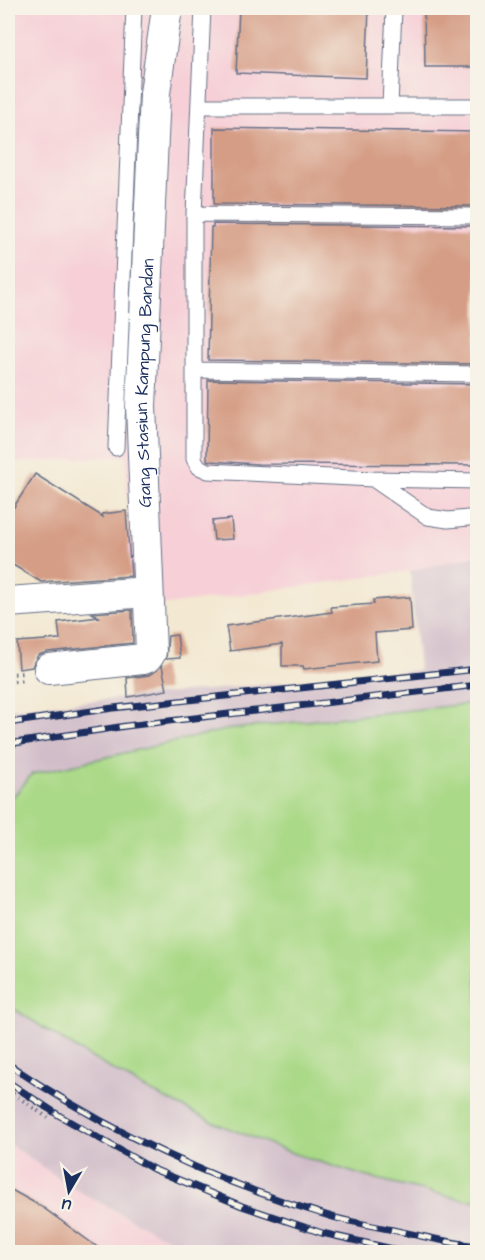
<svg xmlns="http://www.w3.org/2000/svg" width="485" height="1260" font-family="'Architects Daughter',sans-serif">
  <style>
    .built { fill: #f6cfd7 }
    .industrial { fill: #d1bdc9 }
    .green { fill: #aad987; stroke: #628472; stroke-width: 1.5 }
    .building { fill: #d59d85 }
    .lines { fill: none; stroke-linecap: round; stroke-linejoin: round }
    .service-casing { stroke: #677086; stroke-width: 17 }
    .minor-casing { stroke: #677086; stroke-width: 32 }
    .path { stroke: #677086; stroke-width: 4; stroke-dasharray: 1.5 4.5; stroke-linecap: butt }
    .service { stroke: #fff; stroke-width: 15 }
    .minor { stroke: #fff; stroke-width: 30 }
    .rail-casing { stroke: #1b2f5e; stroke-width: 7 }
    .rail { stroke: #f7f3e8; stroke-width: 4.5; stroke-dasharray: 14; stroke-linecap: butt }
    .labels { text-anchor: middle; stroke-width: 6; stroke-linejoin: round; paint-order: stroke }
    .street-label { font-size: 18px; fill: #1b2f5e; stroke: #f7f3e8 }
  </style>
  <rect width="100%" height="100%" fill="#f7f3e8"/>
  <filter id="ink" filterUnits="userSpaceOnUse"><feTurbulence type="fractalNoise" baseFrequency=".0167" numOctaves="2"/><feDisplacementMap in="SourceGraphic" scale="12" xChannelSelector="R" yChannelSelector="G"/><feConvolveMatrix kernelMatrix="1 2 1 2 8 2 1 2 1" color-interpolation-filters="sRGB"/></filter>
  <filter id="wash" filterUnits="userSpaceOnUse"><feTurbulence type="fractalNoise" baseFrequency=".008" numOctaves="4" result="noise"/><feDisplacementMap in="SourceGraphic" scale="24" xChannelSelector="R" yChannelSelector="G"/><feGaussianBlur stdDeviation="1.35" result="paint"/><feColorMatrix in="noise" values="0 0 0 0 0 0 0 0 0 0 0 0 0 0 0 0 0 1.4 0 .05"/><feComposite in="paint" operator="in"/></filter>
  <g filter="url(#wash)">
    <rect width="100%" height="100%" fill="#f3e8d1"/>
    <!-- built -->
    <path class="built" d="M8,8H477V555L410,571L131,610L126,456L8,463Z
      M8,1143L73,1188L192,1252H8Z"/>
    <!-- industrial -->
    <path class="industrial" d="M477,555V1252H192L73,1188L8,1143V709L419,670L410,571Z"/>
    <!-- green -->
    <path class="green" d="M477,703V1201L460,1199L364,1176L295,1154L215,1123L144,1088L78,1050L8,1005V803L32,774L230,729Z"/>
    <g id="blocks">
      <!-- building -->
      <path class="building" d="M239,8H369L366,78L236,73Z
        M424,8H477V67H425Z
        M214,128L477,132V206L214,204Z
        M213,224L477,226V364L208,360L211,227H213Z
        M208,380L477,384V465L258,464L210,461L207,460Z
        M35,474L103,517L102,514L126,511L131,576L41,582L8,562V516Z
        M231,519L233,539L214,540L212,521Z
        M410,597L412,630L375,633L377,661L304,669L303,666H282V644L230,651L226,626L332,612L331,607L374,604L373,600Z
        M132,610L133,643L47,652L38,655L34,662L32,667L19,669L17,642L60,639L58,622L99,617L92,613Z
        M177,635L180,658L166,659L168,636Z
        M162,666L167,690L128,697L127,678L149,675Z
        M8,1188L42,1207L104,1252H8Z"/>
    </g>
  </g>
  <g filter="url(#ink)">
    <use href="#blocks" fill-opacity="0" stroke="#677086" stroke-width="1.5"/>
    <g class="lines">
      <defs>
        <path id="service" d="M203,8L194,214V459L199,467L208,471L373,479L478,481
          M199,106H478
          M390,106L394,8
          M194,214L478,216
          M194,370L478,374
          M116,448L134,8
          M373,479L428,517L448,520L478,517"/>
        <g id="minor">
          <path d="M8,602L148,592"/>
          <path id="s1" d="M49,669L143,659L148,657L151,652L141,406L155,93L167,8"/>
        </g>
      </defs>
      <!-- service casing -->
      <use href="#service" class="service-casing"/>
      <!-- minor casing -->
      <use href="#minor" class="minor-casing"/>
      <!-- path -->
      <path class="path" d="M8,674L25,673
        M8,682L25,680
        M8,1090L48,1118"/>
      <!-- service -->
      <use href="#service" class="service"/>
      <!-- minor -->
      <use href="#minor" class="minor"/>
      <defs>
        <path id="rail" d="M8,723L113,708L478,669
          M8,744L126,726L478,685
          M8,1064C106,1130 213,1181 326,1215C348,1222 371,1225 393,1230C421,1236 449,1243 478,1246
          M8,1082L60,1116L153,1169L242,1206L322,1233L406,1252"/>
      </defs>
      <!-- rail casing -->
      <use href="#rail" class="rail-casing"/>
      <!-- rail -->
      <use href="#rail" class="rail"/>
    </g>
  </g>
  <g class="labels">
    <!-- street labels -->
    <g class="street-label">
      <text dy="6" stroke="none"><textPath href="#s1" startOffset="375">Gang Stasiun Kampung Bandan</textPath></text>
    </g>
  </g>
  <!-- margin -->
  <rect width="485" height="1260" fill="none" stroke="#f7f3e8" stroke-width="30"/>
  <!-- north arrow -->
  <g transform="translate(69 1191) rotate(190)" stroke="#f7f3e8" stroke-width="4.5" paint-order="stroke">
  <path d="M0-4.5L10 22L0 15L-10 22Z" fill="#1b2f5e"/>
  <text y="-9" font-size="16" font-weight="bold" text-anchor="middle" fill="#1b2f5e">U</text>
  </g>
</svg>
